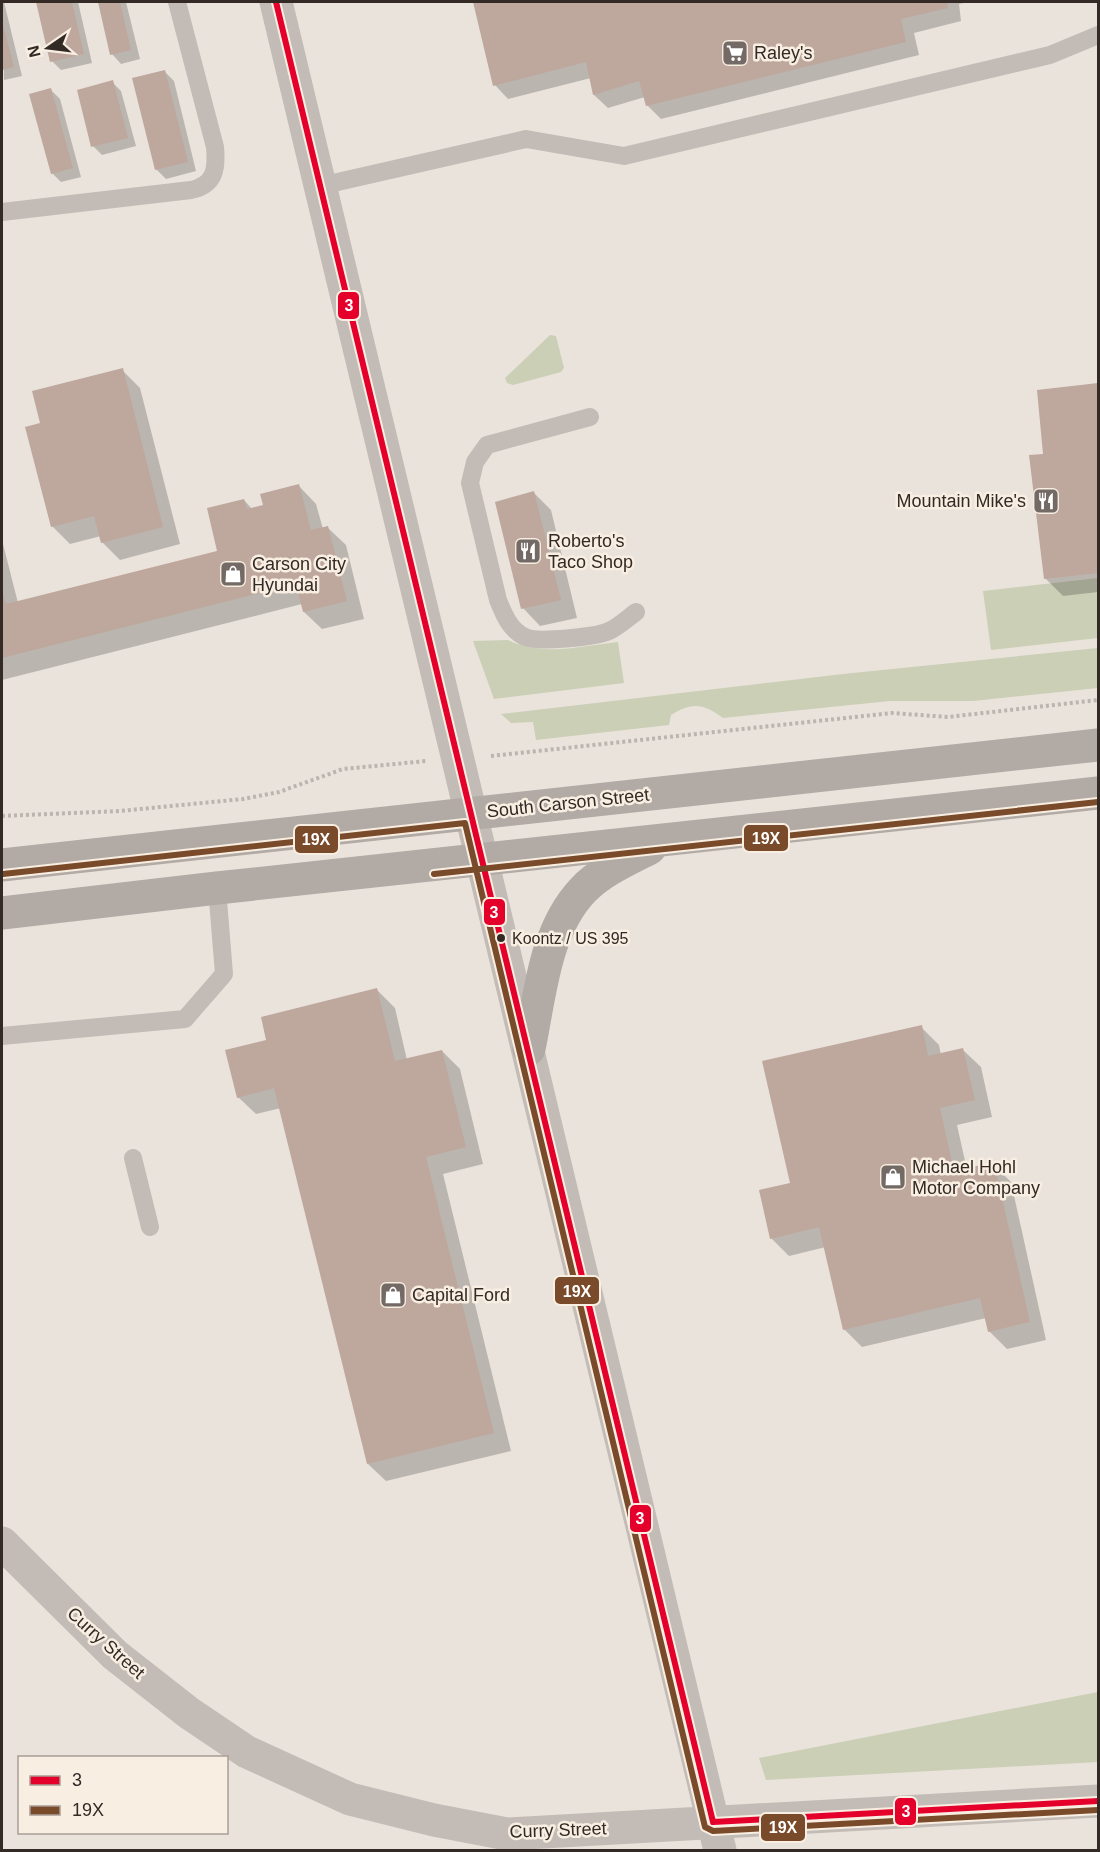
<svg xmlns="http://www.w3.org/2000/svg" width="1100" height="1852" font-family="Helvetica,sans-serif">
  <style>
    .green { fill: #cbcfb6 }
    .shadow { fill: #0003 }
    .building { fill: #bea79d }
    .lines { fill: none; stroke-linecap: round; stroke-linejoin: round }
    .path { stroke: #bcb4ae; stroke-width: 4; stroke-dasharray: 3 3; stroke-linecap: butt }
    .service { stroke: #c3bcb6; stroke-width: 18 }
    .minor { stroke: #c3bcb6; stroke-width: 33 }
    .tertiary { stroke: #c3bcb6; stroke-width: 33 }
    .primary { stroke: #b2aaa5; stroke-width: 33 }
    .bus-1-casing { stroke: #f8eee2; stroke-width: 10 }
    .bus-2-casing { stroke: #f8eee2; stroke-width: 10 }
    .bus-1 { stroke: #e4002b; stroke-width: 6 }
    .bus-2 { stroke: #7a4b2a; stroke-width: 6 }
    .bus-dot { fill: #332925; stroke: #f8eee2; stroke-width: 2 }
    .labels { text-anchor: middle; stroke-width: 5; stroke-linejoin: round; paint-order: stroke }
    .bus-label { font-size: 16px; fill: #332925; stroke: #f8eee2; text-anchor: start }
    .poi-label { font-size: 18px; fill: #332925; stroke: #f8eee2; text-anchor: start }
    .street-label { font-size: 18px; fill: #332925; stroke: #f8eee2 }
    .line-badge { stroke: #f8eee2; stroke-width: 2 }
    .badge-label { font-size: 16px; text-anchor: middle; font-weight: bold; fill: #fff }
  </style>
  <rect width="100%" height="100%" fill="#eae3dc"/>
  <!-- green -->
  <path class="green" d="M550,335L556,336L564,368L561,372L513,385L507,383L505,378Z
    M1098,578V638L991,650L983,591Z
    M508,640C543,657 580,646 618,642L624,683L494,699L473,641Z
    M1098,648V688L973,701H890L723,718C703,703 692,702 671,715L669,725L536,740L533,722L511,723L501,714L843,674Z
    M1098,1692V1762L766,1780L759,1758Z"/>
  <!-- shadow -->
  <path class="shadow" d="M2,2H4L22,76L4,80Z
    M37,2H78L92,63L61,70L52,61Z
    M99,2H126L140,59L121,64L112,54Z
    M474,2H969L959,4L961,21L914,33L919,55L661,119L647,105L645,97L608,108L594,95L591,78L508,99L495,85Z
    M165,72L174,81L196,171L166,179L156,169Z
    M112,82L121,91L136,146L102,155L93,146Z
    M51,90L60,99L81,177L61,182L52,173Z
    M122,370L140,388L180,544L120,560L102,542L101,536L70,544L52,526L41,424Z
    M1098,385V592L1063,596L1045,578V455L1038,392Z
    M299,486L316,504L323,529L328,528L346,545L364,619L322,629L304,612L302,604L2,680V540L18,603L219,552L244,500L252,509L264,506Z
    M534,493L551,510L577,618L540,626L523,608Z
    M377,990L395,1008L407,1060L442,1051L460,1069L483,1164L443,1174L511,1451L386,1481L368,1464L281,1108L256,1114L238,1097L268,1041Z
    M921,1027L939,1045L941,1055L963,1050L981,1067L992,1117L957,1125L967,1170L993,1164L1011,1182L1046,1340L1007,1349L989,1331L986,1318L862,1347L844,1329L826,1247L789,1256L771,1238L792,1184Z"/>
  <!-- building -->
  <path class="building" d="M36,2H72L84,54L50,62Z
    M98,2H120L131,50L110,55Z
    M473,2H947L948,8L901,19L906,42L646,106L639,81L593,95L586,62L493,86Z
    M2,21L14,67L2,70Z
    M165,70L188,162L155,170L132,78Z
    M113,80L128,138L91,147L77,90Z
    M51,88L73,168L51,174L29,94Z
    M123,368L163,527L101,543L94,516L51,527L25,427L40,423L32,391Z
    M1098,383V573L1044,579L1029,455L1043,454L1037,390Z
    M299,484L311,530L328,526L347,601L303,612L296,584L2,658V591L6,604L217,551L207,508L244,499L247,509L263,505L260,494Z
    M534,491L561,600L521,609L495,502Z
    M377,988L395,1061L442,1050L466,1147L426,1157L494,1433L367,1464L274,1088L237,1098L225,1050L266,1040L261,1017Z
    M922,1025L928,1056L963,1048L975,1100L940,1108L954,1171L994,1162L1030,1322L988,1332L980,1298L843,1330L819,1227L770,1239L759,1190L790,1183L762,1061Z"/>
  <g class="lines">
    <!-- path -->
    <path class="path" d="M491,756L892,713L948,717L1098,700
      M2,816L120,811L243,799L279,792L343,769L426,761"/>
    <!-- service -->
    <path class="service" d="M320,186L526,139L624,156L1050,55L1098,35
      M2,212L191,190C215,185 217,169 215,147L177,2
      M590,417L487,445L475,462L470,483L498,600C504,615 510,630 525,637C537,643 596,637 609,631C618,627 628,618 636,612
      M2,1036L185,1019L224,974L217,888
      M133,1158L150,1227"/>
    <!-- minor -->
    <path class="minor" d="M713,1822L720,1850"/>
    <!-- tertiary -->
    <path class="tertiary" d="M276,2L713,1822
      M2,1543L115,1655L189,1713L247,1752L350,1799L434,1820L507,1834L1098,1801"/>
    <!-- primary -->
    <path class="primary" d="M2,865L1098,745
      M2,913L217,888L1098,793
      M529,1049C540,996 544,931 583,890C601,871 627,860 650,848"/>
    <defs>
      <path id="bus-1" d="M276,2L713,1822
        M713,1822L1098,1801"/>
      <path id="bus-2" d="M3,874L465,823L705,1827L713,1831L1098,1810
        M434,874L1098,802"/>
    </defs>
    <!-- bus-1 casing -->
    <use href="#bus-1" class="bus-1-casing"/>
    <!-- bus-2 casing -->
    <use href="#bus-2" class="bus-2-casing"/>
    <!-- bus-1 -->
    <use href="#bus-1" class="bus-1"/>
    <!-- bus-2 -->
    <use href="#bus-2" class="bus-2"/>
  </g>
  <!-- icons -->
  <defs>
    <symbol id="supermarket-square" viewBox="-11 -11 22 22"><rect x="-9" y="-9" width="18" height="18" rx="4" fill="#736a65" stroke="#f8eee2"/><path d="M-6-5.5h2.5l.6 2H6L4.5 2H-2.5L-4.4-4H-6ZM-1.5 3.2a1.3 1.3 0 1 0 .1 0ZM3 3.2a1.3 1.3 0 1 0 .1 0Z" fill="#fff"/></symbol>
    <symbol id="restaurant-square" viewBox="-11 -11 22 22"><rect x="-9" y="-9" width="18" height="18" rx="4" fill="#736a65" stroke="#f8eee2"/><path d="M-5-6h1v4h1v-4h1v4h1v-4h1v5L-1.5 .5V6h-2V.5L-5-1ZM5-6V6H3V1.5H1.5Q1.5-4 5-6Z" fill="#fff"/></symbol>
    <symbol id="shop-square" viewBox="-11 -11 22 22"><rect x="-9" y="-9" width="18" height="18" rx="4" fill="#736a65" stroke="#f8eee2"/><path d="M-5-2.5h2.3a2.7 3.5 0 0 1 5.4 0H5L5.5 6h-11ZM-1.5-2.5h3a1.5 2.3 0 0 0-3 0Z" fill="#fff"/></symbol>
  </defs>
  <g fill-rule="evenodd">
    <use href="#supermarket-square" x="720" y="38" width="30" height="30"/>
    <use href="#restaurant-square" x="1031" y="486" width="30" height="30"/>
    <use href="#restaurant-square" x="513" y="536" width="30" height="30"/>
    <use href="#shop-square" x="218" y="559" width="30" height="30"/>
    <use href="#shop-square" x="878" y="1162" width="30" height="30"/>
    <use href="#shop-square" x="378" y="1280" width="30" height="30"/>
  </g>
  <!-- markers -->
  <circle class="bus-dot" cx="501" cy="938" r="5"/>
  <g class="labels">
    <!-- bus labels -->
    <g class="bus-label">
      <text x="512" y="944">Koontz / US 395</text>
    </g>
    <!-- poi labels -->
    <g class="poi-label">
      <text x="754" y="59">Raley's</text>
      <text x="1026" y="507" text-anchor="end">Mountain Mike's</text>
      <text x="548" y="547">Roberto's<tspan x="548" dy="21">Taco Shop</tspan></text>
      <text x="252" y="570">Carson City<tspan x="252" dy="21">Hyundai</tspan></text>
      <text x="912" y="1173">Michael Hohl<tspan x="912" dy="21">Motor Company</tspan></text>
      <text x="412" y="1301">Capital Ford</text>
    </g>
    <!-- street labels -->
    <g class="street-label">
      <text transform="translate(568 803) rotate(-6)" y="6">South Carson Street</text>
      <text transform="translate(106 1643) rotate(42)" y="6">Curry Street</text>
      <text transform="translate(558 1830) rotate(-2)" y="6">Curry Street</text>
    </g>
  </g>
  <g class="line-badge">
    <rect x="337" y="291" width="23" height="29" rx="6" fill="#e4002b"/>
    <rect x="743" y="824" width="46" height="28" rx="6" fill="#7a4b2a"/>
    <rect x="294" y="825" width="45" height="29" rx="6" fill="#7a4b2a"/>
    <rect x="483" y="898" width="23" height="28" rx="6" fill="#e4002b"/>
    <rect x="554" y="1276" width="46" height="29" rx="6" fill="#7a4b2a"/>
    <rect x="629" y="1504" width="23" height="29" rx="6" fill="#e4002b"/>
    <rect x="894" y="1797" width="23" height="29" rx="6" fill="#e4002b"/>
    <rect x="760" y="1813" width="46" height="29" rx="6" fill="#7a4b2a"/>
  </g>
  <g class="badge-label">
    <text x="349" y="311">3</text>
    <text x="766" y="844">19X</text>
    <text x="316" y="845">19X</text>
    <text x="494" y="918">3</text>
    <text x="577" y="1297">19X</text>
    <text x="640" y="1524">3</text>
    <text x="906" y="1817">3</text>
    <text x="783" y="1833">19X</text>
  </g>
  <!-- border -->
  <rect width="1100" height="1852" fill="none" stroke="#332925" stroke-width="6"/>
  <!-- legend -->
  <rect x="18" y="1756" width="210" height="78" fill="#f8eee2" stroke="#a99f96" stroke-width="1.5"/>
  <rect x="30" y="1776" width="30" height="9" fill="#e4002b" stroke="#a99f96" stroke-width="1.5"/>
  <text x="72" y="1786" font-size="18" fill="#332925">3</text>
  <rect x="30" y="1806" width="30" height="9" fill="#7a4b2a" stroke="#a99f96" stroke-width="1.5"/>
  <text x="72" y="1816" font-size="18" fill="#332925">19X</text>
  <!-- north arrow -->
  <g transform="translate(48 48) rotate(256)" stroke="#f8eee2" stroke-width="4.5" paint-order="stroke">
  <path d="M0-4.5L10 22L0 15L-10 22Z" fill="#332925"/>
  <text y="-9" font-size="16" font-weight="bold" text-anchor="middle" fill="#332925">N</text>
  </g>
</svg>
